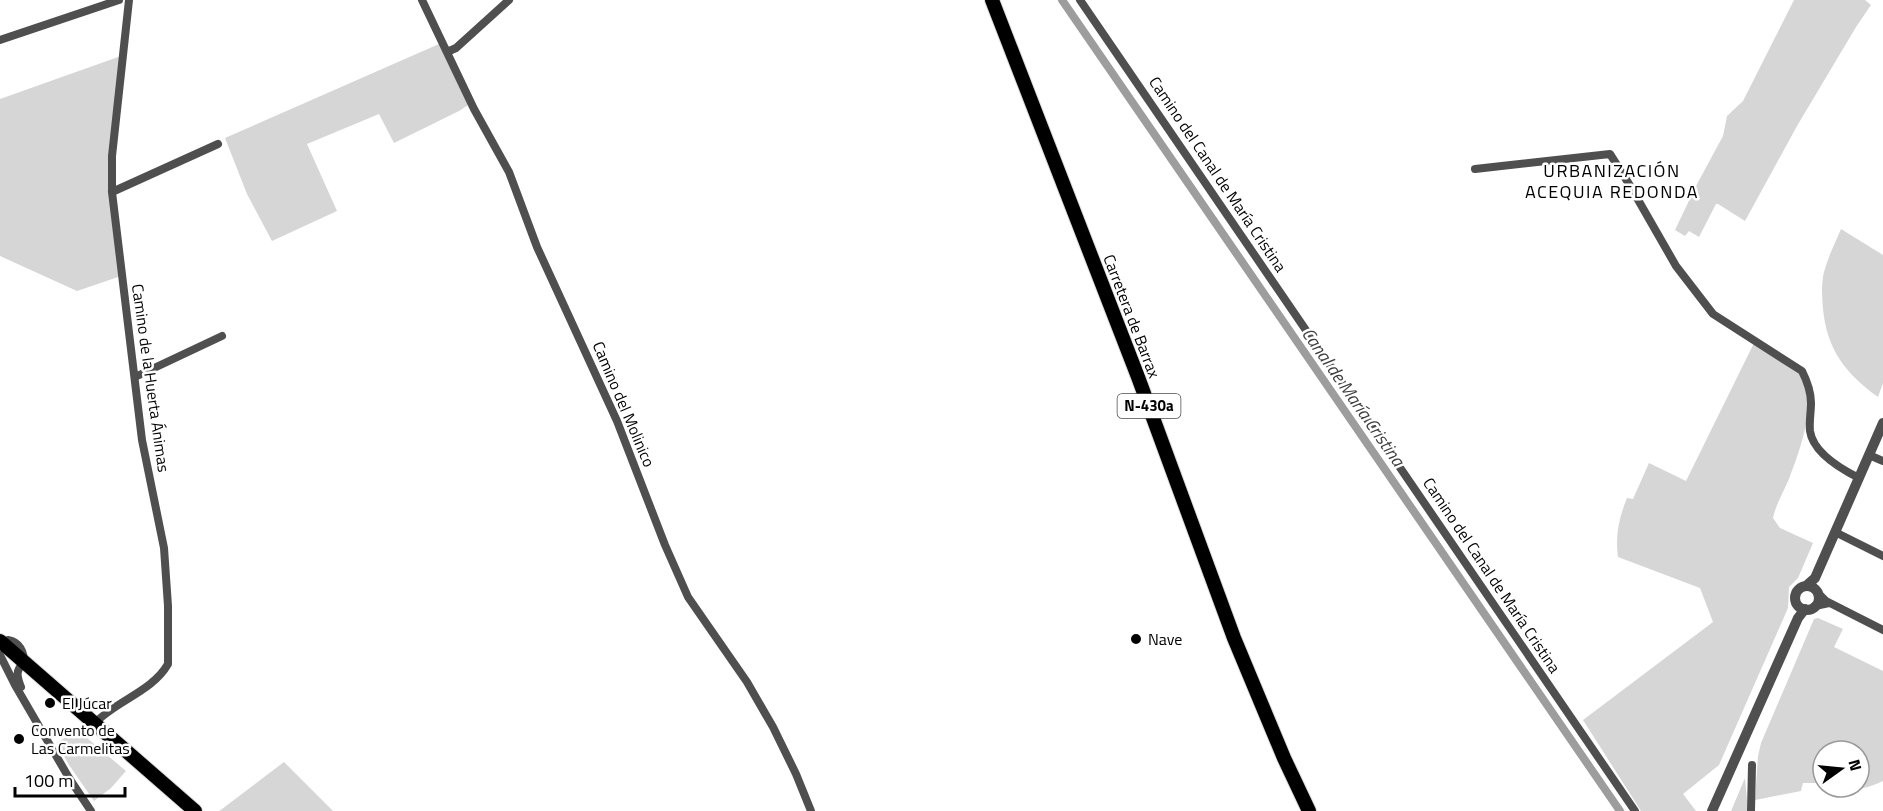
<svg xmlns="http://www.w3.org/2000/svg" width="1883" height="811" font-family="'Titillium Web',sans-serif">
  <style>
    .green { fill: #d6d6d6; fill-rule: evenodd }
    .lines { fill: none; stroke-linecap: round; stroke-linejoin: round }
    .canal { stroke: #9d9d9d; stroke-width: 8 }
    .trunk-casing { stroke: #dbdbdb; stroke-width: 16 }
    .minor { stroke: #4f4f4f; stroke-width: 8 }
    .tertiary { stroke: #4f4f4f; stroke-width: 10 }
    .trunk { stroke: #000; stroke-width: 14 }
    .poi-dot { fill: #000; stroke: #fff; stroke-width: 2 }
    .labels { text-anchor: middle; stroke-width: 5; stroke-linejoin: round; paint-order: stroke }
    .shield { fill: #fff; stroke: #4c4c4c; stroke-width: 1.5 }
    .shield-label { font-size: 15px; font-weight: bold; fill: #000 }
    .street-label { font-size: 16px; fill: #000; stroke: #fff }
    .poi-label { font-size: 16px; fill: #000; stroke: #fff; text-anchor: start }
    .neighbourhood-label { font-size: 18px; letter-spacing: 1.5px; fill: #000; stroke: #fff }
    .water-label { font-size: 18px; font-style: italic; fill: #3e3e3e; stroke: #fff }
  </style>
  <rect width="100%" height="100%" fill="#fff"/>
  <!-- green -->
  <path class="green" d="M1794,0H1865L1871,5L1856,27L1797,126L1745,221L1718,204H1716L1699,237L1689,231L1685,236L1675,230L1696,186L1723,136L1727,116L1743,101Z
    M439,44L468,105L459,111L394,143L379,114L307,144L337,211L272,241L247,194L225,138Z
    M121,56L109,158L121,276L77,291L0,256V99Z
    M1841,229L1883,255V383L1878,397C1846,374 1827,350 1823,309C1822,297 1821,285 1824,272C1828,257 1835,243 1841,229Z
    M1754,343C1763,349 1794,366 1800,374C1818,400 1801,448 1790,476C1785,490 1776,503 1773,518L1780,528L1813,543L1798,578L1789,587L1788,608L1719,765L1683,794L1696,811H1641L1583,720L1713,622L1700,588L1618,557C1615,535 1619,518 1627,498L1633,499L1649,463L1686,481Z
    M1818,618L1843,629L1834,647L1883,671V781C1865,790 1842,793 1822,791L1820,783H1803L1801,791L1755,800L1758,756L1761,743L1814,619ZM1823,751H1859V787H1823Z
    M72,733L76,737L81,733L126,771L111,788L94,801L69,765L57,743Z
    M284,762L333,811H219L222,809Z
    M1745,778L1748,811H1731Z"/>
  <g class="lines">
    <!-- canal -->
    <path class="canal" d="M1062,0L1620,811"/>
    <defs>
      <path id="trunk" d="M992,0L1138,377L1234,638L1284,758L1309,811
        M0,641L195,811"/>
    </defs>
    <!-- trunk casing -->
    <use href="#trunk" class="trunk-casing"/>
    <!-- minor -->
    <path class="minor" d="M422,0L474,109L509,172L537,247L617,421L665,545L688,597L747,682L773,727L796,774L811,811
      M1080,0L1635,811
      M0,40L119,0
      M447,52L456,48L509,0
      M1475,169L1610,154L1629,184L1676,266L1713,314L1802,371C1807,381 1811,391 1811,403C1811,412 1809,421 1810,431C1813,452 1841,469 1859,478
      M112,192L218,144
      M135,377L222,336
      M1869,455L1883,461
      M1835,532L1883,556
      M1818,593L1826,601L1883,630
      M1815,606L1829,603
      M0,645L8,640C20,642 24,652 24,663C15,670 17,677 21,687
      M0,655L15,685L69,778L91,811
      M94,724C115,701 152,692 168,664V606L164,548L142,440L112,192V156L129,0
      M1751,811L1752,765"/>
    <!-- tertiary -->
    <path class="tertiary" d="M1806,586L1815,578L1883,423
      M1795 598a12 12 0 1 1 24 0a12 12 0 1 1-24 0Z
      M1712,811L1798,618L1805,609"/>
    <!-- trunk -->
    <use href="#trunk" class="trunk"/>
  </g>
  <!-- markers -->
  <g class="poi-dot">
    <circle cx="1136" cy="639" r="6"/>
    <circle cx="50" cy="703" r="6"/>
    <circle cx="19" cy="739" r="6"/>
  </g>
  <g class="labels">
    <!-- shield labels -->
    <rect class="shield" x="1117.5" y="394" width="63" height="24" rx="4.5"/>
    <g class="shield-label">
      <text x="1149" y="411">N-430a</text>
    </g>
    <!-- street labels -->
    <g class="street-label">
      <text transform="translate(1218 174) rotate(56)" y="6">Camino del Canal de María Cristina</text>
      <text transform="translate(1132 316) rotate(69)" y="6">Carretera de Barrax</text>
      <text transform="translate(151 378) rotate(82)" y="6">Camino de la Huerta Ánimas</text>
      <text transform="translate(624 404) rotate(67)" y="6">Camino del Molinico</text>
      <text transform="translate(1492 575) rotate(56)" y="6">Camino del Canal de María Cristina</text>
    </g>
    <!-- poi labels -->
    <g class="poi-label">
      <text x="1148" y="645">Nave</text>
      <text x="62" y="709">El Júcar</text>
      <text x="31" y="736">Convento de<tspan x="31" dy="18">Las Carmelitas</tspan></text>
    </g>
    <!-- neighbourhood labels -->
    <g class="neighbourhood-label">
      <text x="1612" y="177">URBANIZACIÓN<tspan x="1612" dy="21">ACEQUIA REDONDA</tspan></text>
    </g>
    <!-- water labels -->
    <g class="water-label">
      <text transform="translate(1353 397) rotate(55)" y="6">Canal de María Cristina</text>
    </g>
  </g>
  <!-- north arrow -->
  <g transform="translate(1841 769) rotate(75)"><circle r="28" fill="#ffffff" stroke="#999999" stroke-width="1.5"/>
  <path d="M0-4.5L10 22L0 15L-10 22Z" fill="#000000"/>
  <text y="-9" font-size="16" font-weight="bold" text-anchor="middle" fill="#000000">N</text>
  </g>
  <!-- scale -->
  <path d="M15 787v9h110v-9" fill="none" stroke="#000000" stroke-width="3"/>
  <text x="24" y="787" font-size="18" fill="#000000" stroke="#ffffff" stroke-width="4.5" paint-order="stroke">100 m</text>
</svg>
